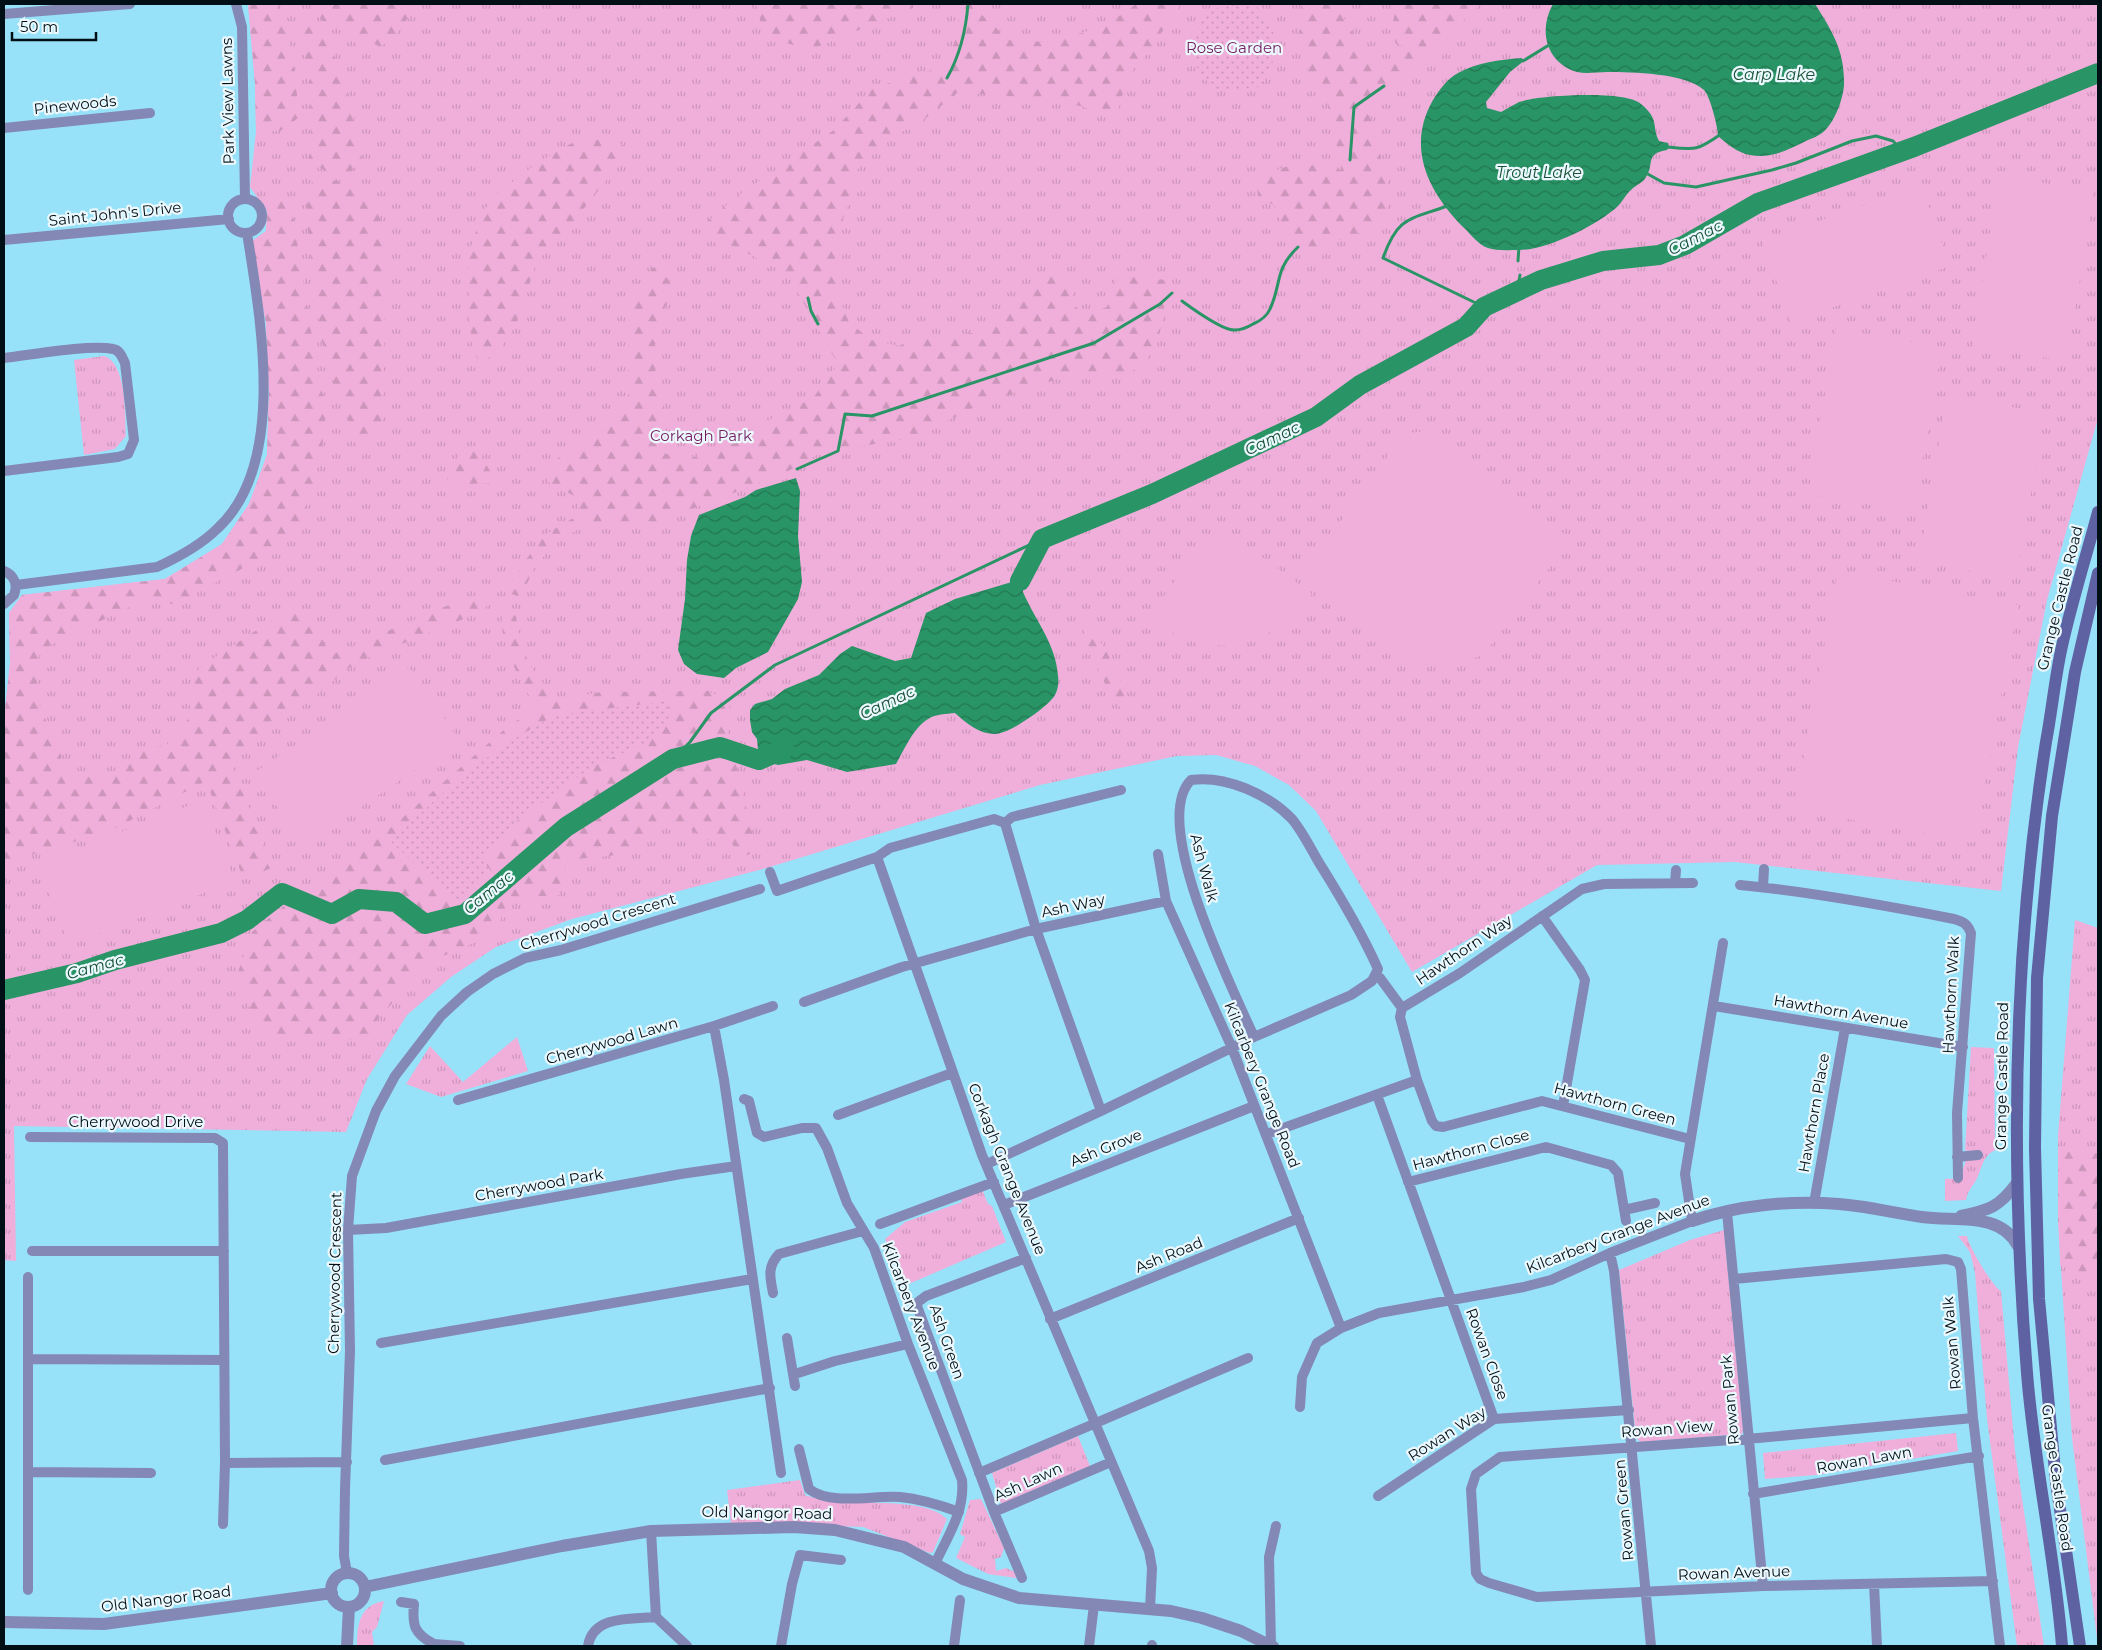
<svg xmlns="http://www.w3.org/2000/svg" width="2102" height="1650" font-family="Montserrat,sans-serif">
  <style>
    .grass { fill: url(#grass-tufts) }
    .forest { fill: url(#forest-firs) }
    .garden { fill: url(#garden-dots) }
    .pitch { fill: #f0afda }
    .water { fill: url(#water-waves) }
    .lines { fill: none; stroke-linecap: round; stroke-linejoin: round }
    .stream { stroke: #299465; stroke-width: 3 }
    .river { stroke: #299465; stroke-width: 20 }
    .minor { stroke: #8488b5; stroke-width: 10 }
    .tertiary { stroke: #8488b5; stroke-width: 12 }
    .secondary { stroke: #5e62a3; stroke-width: 12 }
    .labels { text-anchor: middle; stroke-width: 4.5; stroke-linejoin: round; paint-order: stroke }
    .park-label { font-size: 15px; fill: #751b5f; stroke: #ebf8fd }
    .street-label { font-size: 15px; fill: #000f16; stroke: #ebf8fd }
    .water-label { font-size: 16px; font-style: italic; fill: #195036; stroke: #ebf8fd }
  </style>
  <defs>
    <pattern id="grass-tufts" width="24" height="20" patternUnits="userSpaceOnUse" patternTransform="scale(1.25)"><rect width="24" height="20" fill="#f0afda"/><path d="M3 7l-1-3M5 7V3M7 7l1-3M15 17l-1-3M17 17v-4M19 17l1-3" fill="none" stroke="#cc95ba"/></pattern>
    <pattern id="forest-firs" width="22" height="20" patternUnits="userSpaceOnUse" patternTransform="scale(1.25)"><rect width="22" height="20" fill="#f0afda"/><path d="M5 1l3.5 6h-7zM16 11l3.5 6h-7z" fill="#cc95ba"/></pattern>
    <pattern id="garden-dots" width="8" height="8" patternUnits="userSpaceOnUse" patternTransform="scale(1.25)"><rect width="8" height="8" fill="#f0afda"/><path d="M2 2h.1M6 6h.1" fill="none" stroke="#cc95ba" stroke-width="1.8" stroke-linecap="round"/></pattern>
    <pattern id="water-waves" width="16" height="10" patternUnits="userSpaceOnUse" patternTransform="scale(1.25)"><rect width="16" height="10" fill="#299465"/><path d="M0 5q4-4 8 0t8 0" fill="none" stroke="#217752"/></pattern>
  </defs>
  <rect width="100%" height="100%" fill="#98e2f9"/>
  <!-- grass -->
  <path class="grass" d="M248,4H2098V418L2047,600L2018,747L2001,891L1735,862L1597,865L1412,972L1316,811L1289,785L1255,766L1216,755L1177,756L1040,785L763,869L572,919L496,947L451,977L407,1015L367,1079L346,1132L14,1126L16,1261L4,1260V719L10,663L9,613L22,595L165,579L222,544L249,504L267,455L269,393L266,323L251,242L266,231L267,211L250,187L256,131L255,83Z
    M104,356C127,363 125,416 126,436L115,449L84,455L74,360Z
    M2075,920L2098,928V1646L2072,1438L2058,1223V1136Z
    M517,1037L528,1071L441,1097L406,1084L430,1046L463,1082Z
    M1971,1047L1994,1048L1995,1150C1981,1157 1982,1171 1975,1182C1971,1188 1967,1193 1966,1200L1945,1201V1179L1962,1178C1962,1167 1967,1161 1968,1151L1965,1150Z
    M982,1189L988,1204L992,1206L1006,1242L904,1286L885,1239L905,1222L962,1202L961,1198Z
    M1724,1230L1743,1429L1742,1434L1641,1442L1636,1438L1619,1270L1690,1240Z
    M1958,1236H1967C1968,1245 1992,1286 2001,1291L2015,1451L2044,1646H2017L1987,1419L1975,1273L1970,1252Z
    M1956,1433L1958,1451L1816,1475L1765,1479L1763,1453Z
    M1078,1436L1090,1466L1001,1504L992,1473Z
    M800,1480L805,1495C844,1510 920,1493 947,1519L933,1552L930,1553L863,1527L731,1523L727,1490Z
    M981,1499L1004,1548L1001,1557L995,1559L996,1571L1006,1568L1015,1572L1016,1578L988,1574L956,1558L965,1537L960,1534L970,1500Z
    M384,1601L377,1627L372,1632L374,1646H357C357,1624 360,1605 384,1601Z"/>
  <!-- forest -->
  <path class="forest" d="M248,4H278C290,42 298,77 298,118L280,131H256L255,83Z
    M314,4H417L399,31L381,47L321,20Z
    M756,4H913V8L817,47C793,49 781,41 762,29Z
    M961,4H974L982,15L1009,40L1048,42L1088,31L1123,14L1136,4H1181L1145,57L1128,75L1118,111L1097,112L1081,106L1002,95L957,93L917,125L885,139L857,170L839,234L836,272L841,302L849,322L871,340L899,346L917,337L985,332L1010,305L1046,275L1072,282L1073,305L1085,314L1107,307L1117,276L1169,280L1159,337L1146,362L1131,372L1098,376H1066L979,405L914,438L822,452L783,474L657,522L582,527L556,542L536,565L524,590L518,596L511,594L509,586L524,562L546,534L580,514L576,497L547,481L555,460L605,429L628,395L629,306L653,267L677,286C653,319 650,357 660,396C662,406 669,415 665,426C664,431 656,435 652,439L666,454L689,460L813,398L838,364L786,272L732,246L704,224L736,197L834,130L873,88L945,66L955,41Z
    M1301,4H1336L1366,56L1380,73L1406,47L1396,44L1391,30L1397,4H1481L1384,96L1370,115L1391,196L1382,225L1306,252L1281,222L1273,204L1258,202L1257,176L1298,163L1342,170L1326,97L1311,82L1300,39Z
    M308,24L326,36L335,58L356,123L362,159L351,172L330,173L309,162L311,140L310,75L298,32Z
    M577,140H617L625,148L623,159L570,226L537,261L516,325L498,352L479,364L471,341L467,258L480,220L491,198L536,164Z
    M313,178C365,182 376,191 386,243L383,425L377,439L361,441C325,385 315,315 310,250C309,235 305,219 307,204C308,195 311,186 313,178Z
    M269,198L287,200L293,216L319,380L326,407L322,450L308,502L293,537L262,558L175,604L140,602L40,650L35,695L61,755L62,765L78,778L118,774L138,751L168,744L189,718L191,695L199,668L290,608L312,621L331,655L470,596H484L488,604L483,611L355,663L231,764L273,867L244,880L206,781L110,831L4,863V719L10,663L9,613L22,595L165,579L222,544L249,504L267,455L269,393L266,323L251,242L266,231Z
    M475,446L493,476L492,483L454,485L447,479L464,447Z
    M509,612L516,616C522,654 530,675 561,699L601,692L709,691L730,703L727,728L757,851L740,858L729,838L706,840L688,828L661,818L627,854L567,860L559,895L509,898L495,934L429,962L378,1019L365,1041L330,1038L269,1039L258,1025L236,978L252,932L285,905L321,888L511,724L536,709C522,681 499,646 502,615Z
    M1082,622H1086C1100,639 1128,683 1124,705L1120,707C1107,693 1083,640 1082,622Z
    M2074,1148L2098,1154V1276L2083,1274L2060,1265L2058,1159Z"/>
  <!-- garden -->
  <path class="garden" d="M1239,5H1254L1258,8L1281,45L1261,87L1214,91L1189,56L1188,48L1208,9Z
    M670,701L668,723L648,742L593,766L518,820L482,859L491,871L457,902L390,841L456,781L507,743L555,715Z"/>
  <!-- pitch -->
  <path class="pitch" d="M1003,4H1081C1054,15 1029,19 1003,4Z
    M1999,176L2094,191L2067,361L1972,346Z
    M1921,185L1950,266L1791,322L1762,241Z
    M1836,329L1942,347L1914,512L1808,494Z
    M1947,396L2045,413L2016,579L1919,562Z
    M1430,430L1571,539L1484,654C1468,663 1431,669 1414,664C1408,662 1402,658 1396,655L1299,579L1404,434Z
    M1227,531L1312,594C1267,652 1208,663 1148,617L1212,532Z
    M1838,571L2018,605L1974,843L1794,809Z
    M409,667L459,740L304,846L254,773Z
    M203,800L235,881L69,945L38,864Z"/>
  <!-- water -->
  <path class="water" d="M1553,4H1815C1832,31 1845,51 1844,85C1843,100 1834,124 1822,133C1818,136 1813,138 1808,140C1789,149 1773,159 1750,155C1738,153 1727,144 1718,136C1718,127 1710,96 1704,90C1685,73 1632,72 1607,72C1597,72 1587,74 1577,72C1546,63 1538,30 1553,4Z
    M1521,58L1525,60L1510,72L1486,102L1487,108L1501,112C1507,109 1513,105 1519,102C1539,95 1626,90 1641,104C1660,120 1651,124 1659,141L1668,143L1669,147L1667,150C1644,154 1655,164 1646,177C1644,182 1636,185 1632,189C1626,194 1623,201 1618,206C1598,225 1545,251 1518,250C1509,250 1496,251 1488,248C1478,245 1470,233 1462,226C1428,191 1406,147 1433,100C1439,90 1448,78 1458,73C1479,62 1498,60 1521,58Z
    M796,478L800,491L798,536L802,582L798,599L768,652L736,668L724,678L697,674L684,664L678,650L685,599L687,560L691,536L699,515L745,497L756,490Z
    M1031,557L1035,559C1029,571 1022,577 1023,592C1035,620 1056,644 1058,676C1059,682 1058,689 1055,695C1048,707 1009,734 995,734C979,734 966,723 955,713C946,714 936,714 928,719C914,727 904,750 896,764L847,772L807,760L778,765L759,760L757,739L752,732L750,720V710L755,704L772,699L785,689L819,675L840,654L852,646L895,661L911,658L926,613L955,599L1015,581Z"/>
  <g class="lines">
    <!-- stream -->
    <path class="stream" d="M1523,61L1549,45
      M947,78C960,55 966,30 968,4
      M1667,147C1695,150 1697,151 1721,134
      M1350,160L1354,107L1384,86
      M1644,172L1664,183L1696,187L1772,170L1796,163L1852,141L1876,136L1893,141L1902,151
      M1447,206C1409,220 1398,216 1383,258L1484,307
      M1518,261L1519,246
      M1517,291L1520,275
      M808,298L811,311L818,324
      M1182,301C1193,309 1223,331 1235,330C1242,330 1248,327 1253,324C1260,321 1267,316 1270,309C1282,283 1274,270 1298,247
      M797,469L838,451L845,414L872,416L1094,343L1160,304L1172,293
      M673,759L690,742L711,713L775,665L1042,539"/>
    <!-- river -->
    <path class="river" d="M1020,581L1042,539L1152,494L1316,417L1360,385L1466,327L1484,307L1541,280L1603,261L1659,255L1685,245L1758,203L1914,147L2098,73
      M4,990L77,973L115,960L221,933L247,920L282,893L332,914L359,899L396,902L425,924L465,914L566,827L673,759L720,747L759,760L784,749"/>
    <!-- minor -->
    <path class="minor" d="M236,4L242,27L245,199
      M4,14L130,4
      M4,128L150,113
      M228 216a17 17 0 1 1 34 0a17 17 0 1 1-34 0Z
      M4,240L229,219
      M4,358C30,355 90,344 113,349C120,350 122,357 125,363L134,440L128,454L118,457L4,471
      M4,571C14,575 18,584 14,595L4,604
      M16,585L157,567C179,557 201,545 218,528C288,463 260,316 247,233
      M1005,823L1036,929L1166,901
      M1158,854L1166,901L1232,1048L1341,1328
      M877,857L890,848L994,819L1005,823L1012,817L1121,790
      M770,872L777,891L877,857L982,1155L1149,1551L1152,1568L1150,1609
      M1675,883L1676,870
      M1740,885C1812,892 1883,905 1954,919C1963,922 1967,923 1971,933L1957,1113L1958,1178
      M1763,887L1764,869
      M1542,916L1580,970L1585,980L1563,1106
      M1375,975L1380,978L1402,1008
      M804,1002L902,967L1036,929L1101,1111L987,1164
      M1714,1006L1963,1047
      M1402,1008L1400,1017L1417,1080L1432,1121L1436,1126L1443,1127L1542,1101L1690,1139
      M1402,1008L1460,973L1582,889L1604,884L1693,883
      M714,1026L724,1080L781,1473
      M1377,1095L1494,1419
      M744,1099L749,1101L757,1133L764,1137L802,1128H816L827,1148L847,1203L874,1248L908,1344L962,1480C965,1512 948,1535 935,1564
      M458,1100L714,1026L773,1006
      M1101,1111L1254,1037L1351,995L1372,981L1378,969C1361,931 1340,896 1318,861C1310,847 1302,831 1292,819C1268,794 1225,775 1191,780C1149,822 1233,989 1254,1037
      M838,1115L952,1073
      M1267,1134L1417,1080
      M30,1137L215,1138L223,1143L225,1463L223,1524
      M1957,1157L1978,1155
      M1408,1182L1546,1147L1611,1165L1618,1173L1626,1221
      M1814,1203L1845,1028
      M1004,1205L1254,1106
      M1624,1210L1655,1203
      M1727,1212L1763,1586
      M880,1224L994,1182
      M348,1230L386,1228L681,1174L736,1166
      M32,1251H224
      M1610,1253L1614,1271L1651,1646
      M1734,1279L1946,1259L1958,1262L1961,1269L1973,1418L2000,1646
      M773,1293C770,1277 767,1267 779,1254L863,1231
      M1050,1319L1299,1218
      M787,1338L795,1386
      M381,1343L752,1279
      M28,1359L224,1360
      M795,1374L835,1361L908,1344
      M1300,1407L1302,1377L1317,1343L1341,1328L1379,1313L1524,1287L1551,1280L1610,1253L1692,1221L1685,1174L1723,943
      M1973,1418L1758,1438L1500,1457L1476,1474L1471,1489L1476,1573L1480,1579L1489,1583L1537,1597L1763,1586L1993,1581
      M799,1449L809,1489C831,1506 873,1495 900,1497C921,1499 940,1505 959,1512
      M385,1460L770,1388
      M225,1463L347,1462
      M29,1472L151,1473
      M979,1473L1248,1358
      M1753,1494L1979,1456
      M1378,1496L1494,1419L1629,1410
      M994,1512L917,1306L918,1302L926,1296L1026,1258
      M651,1531L656,1617L687,1646
      M347,1573L344,1556L345,1489L350,1351L348,1230L352,1176L376,1111L395,1076L441,1016L467,992L493,974L525,958L561,950L760,889
      M1022,1578L994,1512L1111,1462
      M1874,1584L1877,1646
      M28,1590V1277
      M401,1602L414,1604C412,1625 414,1634 434,1644
      M433,1646L434,1644L460,1646
      M588,1646C593,1615 632,1619 656,1617
      M781,1646L792,1584L800,1555L841,1560
      M954,1646L960,1600
      M1089,1646L1094,1605
      M1152,1646V1645
      M1274,1646L1271,1645L1269,1557L1276,1526"/>
    <!-- tertiary -->
    <path class="tertiary" d="M1961,1216C1990,1210 1999,1207 2017,1183
      M1692,1221C1737,1205 1792,1200 1839,1204C1867,1206 1894,1213 1922,1217C1955,1222 2000,1211 2018,1246
      M331 1590a17 17 0 1 1 34 0a17 17 0 1 1-34 0Z
      M365,1587L562,1546L651,1531L794,1527L835,1530L904,1547L963,1579L1019,1598L1171,1611L1202,1618L1241,1631L1271,1646
      M4,1622L104,1624L332,1593
      M347,1646L349,1607"/>
    <!-- secondary -->
    <path class="secondary" d="M2062,1646C2055,1555 2034,1464 2027,1373C2010,1162 2013,951 2046,742C2052,710 2055,677 2062,646C2072,601 2086,557 2098,512
      M2080,1646L2056,1482L2039,1299L2035,1148L2037,978L2052,816L2075,672L2098,573"/>
  </g>
  <g class="labels">
    <!-- park labels -->
    <g class="park-label">
      <text x="1234" y="53">Rose Garden</text>
      <text x="701" y="441">Corkagh Park</text>
    </g>
    <!-- street labels -->
    <g class="street-label">
      <text transform="translate(228 101) rotate(-91)" y="5">Park View Lawns</text>
      <text transform="translate(75 105) rotate(-6)" y="5">Pinewoods</text>
      <text transform="translate(115 214) rotate(-6)" y="5">Saint John's Drive</text>
      <text transform="translate(2060 598) rotate(-76)" y="5">Grange Castle Road</text>
      <text transform="translate(1204 868) rotate(75)" y="5">Ash Walk</text>
      <text transform="translate(1073 906) rotate(-12)" y="5">Ash Way</text>
      <text transform="translate(598 922) rotate(-17)" y="5">Cherrywood Crescent</text>
      <text transform="translate(1464 950) rotate(-34)" y="5">Hawthorn Way</text>
      <text transform="translate(1951 995) rotate(-87)" y="5">Hawthorn Walk</text>
      <text transform="translate(1841 1012) rotate(10)" y="5">Hawthorn Avenue</text>
      <text transform="translate(612 1041) rotate(-16)" y="5">Cherrywood Lawn</text>
      <text transform="translate(2002 1076) rotate(-89)" y="5">Grange Castle Road</text>
      <text transform="translate(1262 1085) rotate(68)" y="5">Kilcarbery Grange Road</text>
      <text transform="translate(1615 1104) rotate(15)" y="5">Hawthorn Green</text>
      <text transform="translate(1814 1113) rotate(-80)" y="5">Hawthorn Place</text>
      <text x="136" y="1127">Cherrywood Drive</text>
      <text transform="translate(1106 1148) rotate(-22)" y="5">Ash Grove</text>
      <text transform="translate(1471 1150) rotate(-15)" y="5">Hawthorn Close</text>
      <text transform="translate(1007 1169) rotate(68)" y="5">Corkagh Grange Avenue</text>
      <text transform="translate(539 1185) rotate(-10)" y="5">Cherrywood Park</text>
      <text transform="translate(1618 1234) rotate(-21)" y="5">Kilcarbery Grange Avenue</text>
      <text transform="translate(1169 1255) rotate(-22)" y="5">Ash Road</text>
      <text transform="translate(335 1273) rotate(-89)" y="5">Cherrywood Crescent</text>
      <text transform="translate(911 1306) rotate(69)" y="5">Kilcarbery Avenue</text>
      <text transform="translate(947 1342) rotate(71)" y="5">Ash Green</text>
      <text transform="translate(1952 1343) rotate(-95)" y="5">Rowan Walk</text>
      <text transform="translate(1487 1354) rotate(70)" y="5">Rowan Close</text>
      <text transform="translate(1730 1400) rotate(-95)" y="5">Rowan Park</text>
      <text transform="translate(1667 1429) rotate(-4)" y="5">Rowan View</text>
      <text transform="translate(1447 1434) rotate(-32)" y="5">Rowan Way</text>
      <text transform="translate(1864 1460) rotate(-10)" y="5">Rowan Lawn</text>
      <text transform="translate(2057 1478) rotate(82)" y="5">Grange Castle Road</text>
      <text transform="translate(1028 1482) rotate(-24)" y="5">Ash Lawn</text>
      <text transform="translate(1624 1510) rotate(-95)" y="5">Rowan Green</text>
      <text transform="translate(767 1513) rotate(1)" y="5">Old Nangor Road</text>
      <text transform="translate(1734 1573) rotate(-2)" y="5">Rowan Avenue</text>
      <text transform="translate(166 1599) rotate(-7)" y="5">Old Nangor Road</text>
    </g>
    <!-- water labels -->
    <g class="water-label">
      <text x="1774" y="80">Carp Lake</text>
      <text x="1539" y="178">Trout Lake</text>
      <text transform="translate(1695 237) rotate(-27)" y="6">Camac</text>
      <text transform="translate(1272 438) rotate(-25)" y="6">Camac</text>
      <text transform="translate(887 702) rotate(-25)" y="6">Camac</text>
      <text transform="translate(488 892) rotate(-39)" y="6">Camac</text>
      <text transform="translate(95 966) rotate(-15)" y="6">Camac</text>
    </g>
  </g>
  <!-- border -->
  <rect width="2102" height="1650" fill="none" stroke="#000f16" stroke-width="10"/>
  <!-- scale -->
  <path d="M12 32v8h84v-8" fill="none" stroke="#000f16" stroke-width="2.5"/>
  <text x="20" y="32" font-size="15" fill="#000f16" stroke="#ebf8fd" stroke-width="4" paint-order="stroke">50 m</text>
</svg>
